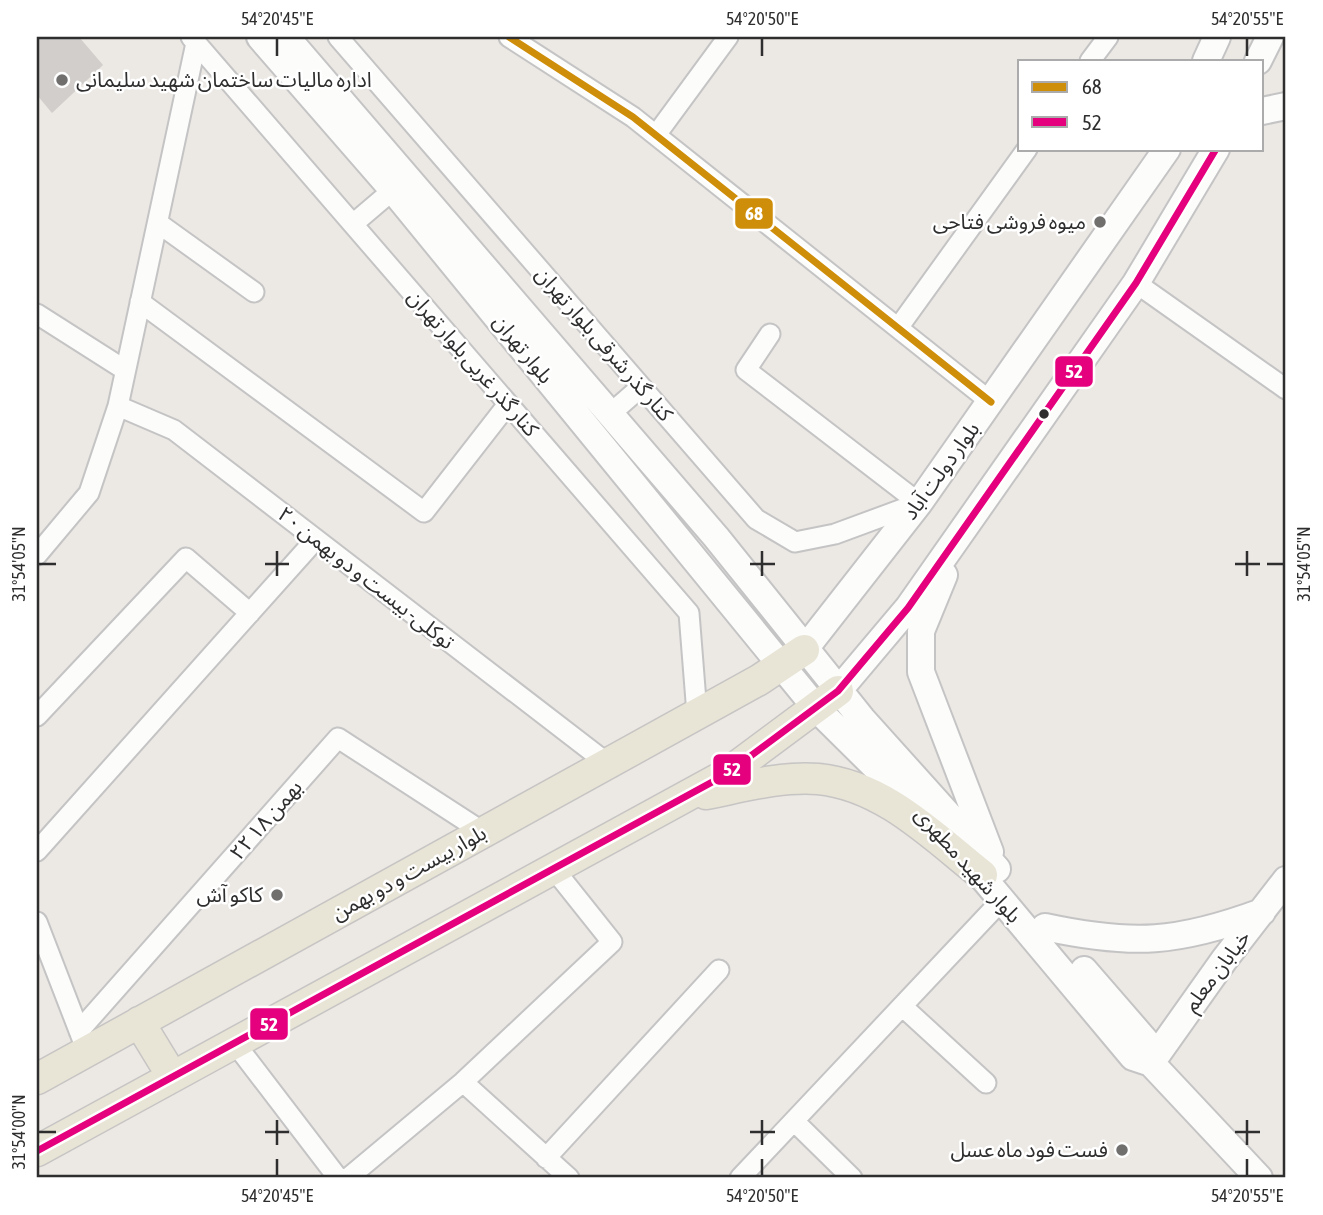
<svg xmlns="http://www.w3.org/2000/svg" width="1323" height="1215" font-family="'Asap Condensed','Noto Sans Arabic',sans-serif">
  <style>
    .building { fill: #d1cecb }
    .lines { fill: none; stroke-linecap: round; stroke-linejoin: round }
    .street-casing { stroke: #c5c4c5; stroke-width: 23 }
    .secondary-casing { stroke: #c5c4c5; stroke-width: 30 }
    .primary-casing { stroke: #c6c5c4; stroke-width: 33 }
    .street { stroke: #fcfcfb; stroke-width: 19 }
    .secondary { stroke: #fcfcfb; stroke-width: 26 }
    .primary { stroke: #e8e4d6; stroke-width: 30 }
    .bus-1-casing { stroke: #fff; stroke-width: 12 }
    .bus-2-casing { stroke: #fff; stroke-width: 12 }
    .bus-1 { stroke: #cf8e09; stroke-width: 7 }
    .bus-2 { stroke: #e5007d; stroke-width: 7 }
    .ticks { fill: none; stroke: #2e2e2e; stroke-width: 2.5 }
    .poi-dot { fill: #706f6e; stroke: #fff; stroke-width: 2.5 }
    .bus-dot { fill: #2e2e2e; stroke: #fff; stroke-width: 2.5 }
    .labels { text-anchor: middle; stroke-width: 5; stroke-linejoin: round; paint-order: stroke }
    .poi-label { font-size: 21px; fill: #2e2e2e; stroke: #fff; text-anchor: end }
    .street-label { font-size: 21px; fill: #2e2e2e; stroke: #fff }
    .line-badge { stroke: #fff; stroke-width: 2.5 }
    .badge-label { font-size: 19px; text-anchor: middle; font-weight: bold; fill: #fff }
    .neatline { fill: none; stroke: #2e2e2e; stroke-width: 2.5 }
    .ticks-label { font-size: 18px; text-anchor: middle; fill: #2e2e2e }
  </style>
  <rect width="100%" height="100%" fill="#ece8e4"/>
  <!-- building -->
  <path class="building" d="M37,37H79L103,65L52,113L37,95Z"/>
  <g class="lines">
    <defs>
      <path id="street" d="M191,37L689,613L697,714
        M338,37L756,519L795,542L835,534L919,503
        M509,37L633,117L991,402
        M1090,61L1108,37
        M656,135L728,37
        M158,223L254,292
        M353,224L393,190
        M1136,283L1286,389
        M140,302L424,512L508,404
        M37,314L125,370
        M898,328L1027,149
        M770,334L746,370L919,503
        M118,406L174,430L607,763
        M610,414L641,387
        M37,555L89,493L118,406L196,43
        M37,716L186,558L250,613
        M37,851L316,539
        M37,922L83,1041
        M902,1006L986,1083
        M79,1031L338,738L483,832
        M234,1042L338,1178
        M463,1082L569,1178
        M794,1121L852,1178
        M546,1158L719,970
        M348,1178L463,1082L612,942L553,868
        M740,1178L1002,900"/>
      <path id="secondary" d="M260,37L393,190L817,709L930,821
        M286,37L716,537L862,719L997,869
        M1206,61L1217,37
        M1258,61L1270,37
        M1262,111L1286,106
        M944,575L921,631V672L990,852
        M804,650L919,503L1167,149
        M838,691L908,608L1136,283L1216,149
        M969,861L1133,1057L1151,1063L1259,1178
        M1045,927C1133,946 1178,943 1262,912
        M1084,970L1149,1045L1151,1063
        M1151,1063L1224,960L1286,880"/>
      <path id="primary" d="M706,794C742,787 781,776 818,779C883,785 933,836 982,875
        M139,1022L172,1076
        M37,1079L759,680L804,650
        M37,1151L725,775L838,691"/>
    </defs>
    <!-- street casing -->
    <use href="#street" class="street-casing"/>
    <!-- secondary casing -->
    <use href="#secondary" class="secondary-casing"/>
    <!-- primary casing -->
    <use href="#primary" class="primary-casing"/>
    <!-- street -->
    <use href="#street" class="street"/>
    <!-- secondary -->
    <use href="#secondary" class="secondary"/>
    <!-- primary -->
    <use href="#primary" class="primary"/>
    <defs>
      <path id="bus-1" d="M509,37L633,117L991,402"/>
      <path id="bus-2" d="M37,1151L725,775L838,691L908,608L1136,283L1216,149"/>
    </defs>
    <!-- bus-1 casing -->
    <use href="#bus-1" class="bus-1-casing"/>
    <!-- bus-2 casing -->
    <use href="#bus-2" class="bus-2-casing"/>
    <!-- bus-1 -->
    <use href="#bus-1" class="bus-1"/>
    <!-- bus-2 -->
    <use href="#bus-2" class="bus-2"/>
  </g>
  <!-- ticks -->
  <path class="ticks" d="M277,38V56M762,38V56M1247,38V56M277,551V576M762,551V576M1247,551V576M38,564H56M265,564H289M750,564H775M1235,564H1260M1267,564H1284M277,1120V1145M762,1120V1145M1247,1120V1145M38,1132H56M265,1132H289M750,1132H775M1235,1132H1260M277,1159V1176M762,1159V1176M1247,1159V1176"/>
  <!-- markers -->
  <g class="poi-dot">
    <circle cx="62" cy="80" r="7"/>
    <circle cx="1100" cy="222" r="7"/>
    <circle cx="277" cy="895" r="7"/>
    <circle cx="1122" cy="1150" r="7"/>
  </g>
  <circle class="bus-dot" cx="1044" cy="414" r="6"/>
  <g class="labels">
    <!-- poi labels -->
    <g class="poi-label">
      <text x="76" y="87" text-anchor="start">اداره مالیات ساختمان شهید سلیمانی</text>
      <text x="1086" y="229">میوه فروشی فتاحی</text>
      <text x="263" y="902">کاکو آش</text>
      <text x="1108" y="1157">فست فود ماه عسل</text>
    </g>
    <!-- street labels -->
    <g class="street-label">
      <text transform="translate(604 344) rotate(49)" y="7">کنار گذر شرقی بلوار تهران</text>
      <text transform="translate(523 349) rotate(51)" y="7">بلوار تهران</text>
      <text transform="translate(473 363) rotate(49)" y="7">کنار گذر غربی بلوار تهران</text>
      <text transform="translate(941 471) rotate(-54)" y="7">بلوار دولت آباد</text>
      <text transform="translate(366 578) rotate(38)" y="7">توکلی- بیست و دو بهمن ۲۰</text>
      <text transform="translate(266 820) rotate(-49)" y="7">۲۲ بهمن ۱۸</text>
      <text transform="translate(968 865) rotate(48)" y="7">بلوار شهید مطهری</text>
      <text transform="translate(409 873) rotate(-29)" y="7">بلوار بیست و دو بهمن</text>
      <text transform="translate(1217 971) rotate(-53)" y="7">خیابان معلم</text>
    </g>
  </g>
  <g class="line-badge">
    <rect x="734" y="197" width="40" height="33" rx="7" fill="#cf8e09"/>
    <rect x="1054" y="355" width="40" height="33" rx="7" fill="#e5007d"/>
    <rect x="712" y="753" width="40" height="33" rx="7" fill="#e5007d"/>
    <rect x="249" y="1007" width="40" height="34" rx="7" fill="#e5007d"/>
  </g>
  <g class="badge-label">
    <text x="754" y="220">68</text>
    <text x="1074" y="378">52</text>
    <text x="732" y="776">52</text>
    <text x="269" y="1031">52</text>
  </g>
  <!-- border -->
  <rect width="1323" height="1215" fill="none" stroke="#ffffff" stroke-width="77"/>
  <!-- legend -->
  <rect x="1018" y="60" width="245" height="91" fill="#ffffff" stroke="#ababab" stroke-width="2"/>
  <rect x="1032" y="82" width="35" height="10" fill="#cf8e09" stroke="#ababab" stroke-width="2"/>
  <text x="1082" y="94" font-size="21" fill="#2e2e2e">68</text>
  <rect x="1032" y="117" width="35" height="10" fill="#e5007d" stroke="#ababab" stroke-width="2"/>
  <text x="1082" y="130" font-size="21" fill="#2e2e2e">52</text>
  <rect x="38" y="38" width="1246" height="1138" class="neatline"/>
  <g class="ticks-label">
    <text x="277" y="25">54°20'45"E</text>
    <text x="762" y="25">54°20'50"E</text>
    <text x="1247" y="25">54°20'55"E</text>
    <text transform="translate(19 564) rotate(-90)" y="6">31°54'05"N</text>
    <text transform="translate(1304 564) rotate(-90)" y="6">31°54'05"N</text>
    <text transform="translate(19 1132) rotate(-90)" y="6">31°54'00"N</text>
    <text x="277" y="1202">54°20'45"E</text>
    <text x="762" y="1202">54°20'50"E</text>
    <text x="1247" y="1202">54°20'55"E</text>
  </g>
</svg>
